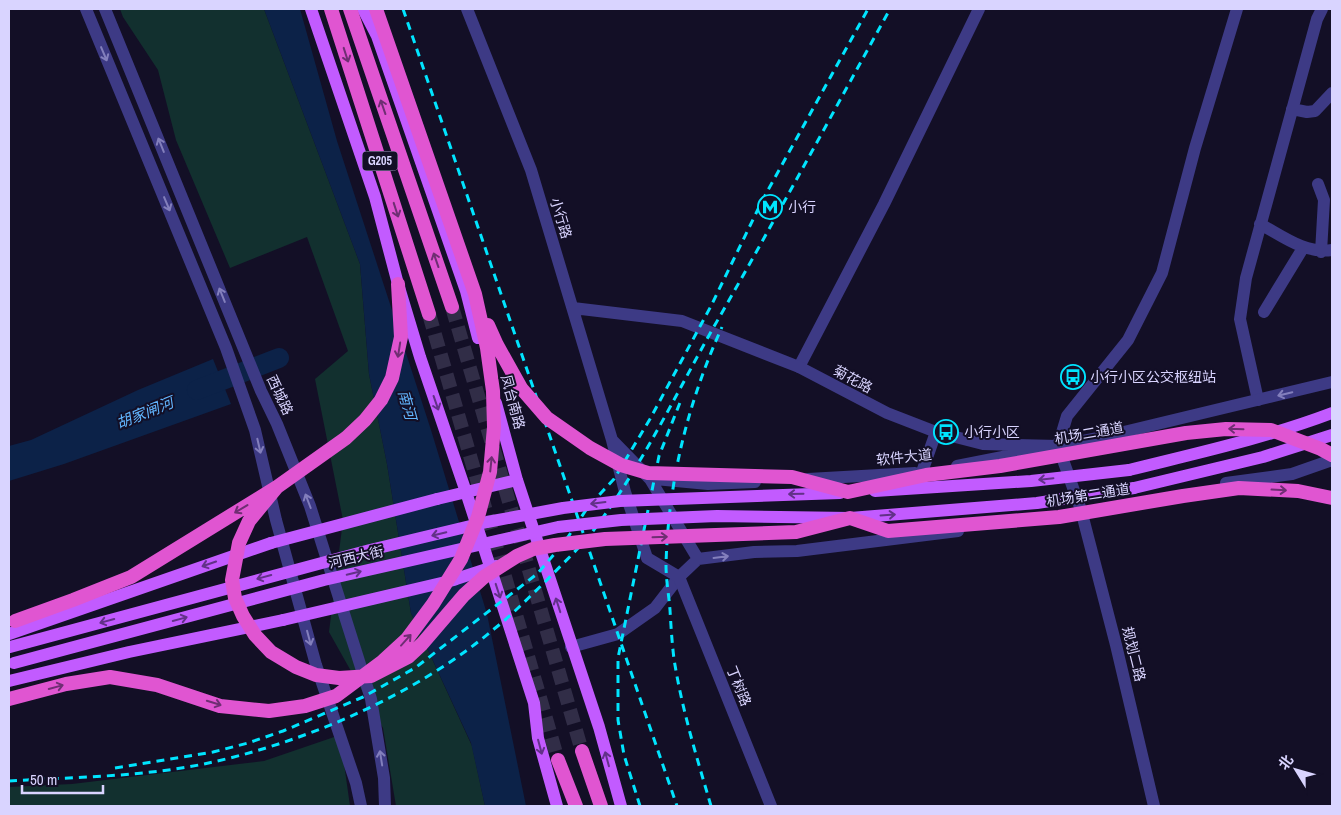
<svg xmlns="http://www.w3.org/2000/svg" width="1341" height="815" font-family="'Archivo Narrow','Noto Sans SC',sans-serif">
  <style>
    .green { fill: #12302f }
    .water { fill: #0c2248 }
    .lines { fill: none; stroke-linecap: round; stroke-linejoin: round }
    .river { stroke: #0c2248; stroke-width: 20 }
    .trunk-tunnel { stroke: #312d47; stroke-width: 14; stroke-dasharray: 14 7; stroke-linecap: butt }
    .minor { stroke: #3d3a85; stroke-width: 12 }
    .tertiary { stroke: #3d3a85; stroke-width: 12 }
    .primary { stroke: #c25bff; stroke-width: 12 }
    .trunk { stroke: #e055d1; stroke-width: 14 }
    .rail { stroke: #00e5ff; stroke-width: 3; stroke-dasharray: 8 6; stroke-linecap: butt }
    .primary-bridge { stroke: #c25bff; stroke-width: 12 }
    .trunk-bridge { stroke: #e055d1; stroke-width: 14 }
    .oneway { stroke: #837fbc }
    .oneway2 { stroke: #6f2e73 }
    .oneway3 { stroke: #623188 }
    .labels { text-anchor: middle; stroke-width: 4; stroke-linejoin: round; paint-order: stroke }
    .shield { fill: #130f26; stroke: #9e99be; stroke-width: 1 }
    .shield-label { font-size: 12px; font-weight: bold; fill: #d9d4ff }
    .poi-label { font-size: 14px; fill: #d9d4ff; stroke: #130f26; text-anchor: start }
    .street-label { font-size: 14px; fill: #d9d4ff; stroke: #130f26 }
    .water-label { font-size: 15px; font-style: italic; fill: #62b6ff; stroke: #130f26 }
  </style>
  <rect width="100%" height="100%" fill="#130f26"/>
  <!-- green -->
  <path class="green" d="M120,9H264L360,264L369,374L387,464L411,613L472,746L485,806H396L383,728L329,632L343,520L315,379L348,351L307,237L230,268L176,140L158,70L123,17Z
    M340,735L350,806H9V787L72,784L264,761Z"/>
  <!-- water -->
  <path class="water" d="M264,9H300L337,141L431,430L487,614L526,806H485L471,743L411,613L387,464L369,374L360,264Z
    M213,359L231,404L64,464L9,481V446L31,440L138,390Z"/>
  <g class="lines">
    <!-- river -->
    <path class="river" d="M197,390L279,358"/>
    <!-- trunk-tunnel -->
    <path class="trunk-tunnel" d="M452,307L582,751
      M429,314L558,760"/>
    <!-- minor -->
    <path class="minor" d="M1292,109L1307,112L1315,111L1332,93
      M1318,184L1324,200L1321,252
      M1260,224C1284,237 1305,254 1332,250
      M1264,312L1303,248
      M799,367L884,204L979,9
      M1258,400L1240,319L1246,278L1317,19L1322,9
      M1058,446L1067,416L1128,340L1162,273L1195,148L1237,9
      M571,647L618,634L655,608L679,577"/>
    <!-- tertiary -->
    <path class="tertiary" d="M86,9L226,348L255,430L276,520L316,665L356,783L361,806
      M105,9L261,391L277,424L310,506L371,699L384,778L385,806
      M467,9L531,170L612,440L625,492L647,558L679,577
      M573,308L682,321L799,367L887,413L936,432L983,444L1058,446L1081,510L1116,645L1154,806
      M612,440L650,479L698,559
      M957,466L1103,437L1332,382
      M922,472L936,432
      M655,479L708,484L755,482
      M808,479L915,473
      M1226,483L1292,474L1332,460
      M679,577L698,559L754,552L797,551L958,531
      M679,577L771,806"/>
    <!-- primary -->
    <path class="primary" d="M311,9L375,197L398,284L420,357L466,492L534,703L538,738L557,806
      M363,9L377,36L466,291L478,338
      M496,403L517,480L599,727L621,806
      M1129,470C1197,453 1266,438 1332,413
      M1134,488L1263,457L1332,435
      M437,499L517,480
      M456,579L496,566
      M9,634L271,543
      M9,681L129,652L283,620"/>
    <!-- trunk -->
    <path class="trunk" d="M331,9L429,314
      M350,9L452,307
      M582,751L601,806
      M558,760L576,806"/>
    <!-- rail -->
    <path class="rail" d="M403,9L677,806
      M115,768L213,752L248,743L283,731L363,697L415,668L537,574L564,543L588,507L614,479L650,419L711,306L762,201L868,9
      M9,781C74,777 140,777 204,764C304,743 416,695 494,629C512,615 528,598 545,582C561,565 579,549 593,531C640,469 674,398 712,330C773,224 831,116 890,9
      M640,806L624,755L618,720V658L659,456L681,400
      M711,806C697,758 682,710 674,659C672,643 671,627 670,610C669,596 666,580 666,565C668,482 688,402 722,327"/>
    <!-- primary-bridge -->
    <path class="primary-bridge" d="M875,491L1031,481L1129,470
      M271,543L437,499
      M283,620L454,580
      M10,647L370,550L487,522L563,508L620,501L840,493
      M14,663L324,580L558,527L621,520L717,516L850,518L1037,503L1134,488"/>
    <!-- trunk-bridge -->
    <path class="trunk-bridge" d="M488,325L497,345L521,388L547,418L590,448L621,465L648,473L792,477L848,492L926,475L1000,466L1186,433L1226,429L1271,430L1321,449L1332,455
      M277,487L249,521L239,543L232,580L235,598L243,616L255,635L271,652L296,667L316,675L339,678L371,676L408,657L422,644L464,595L484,577L517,556L533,549L555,545L605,539L796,532L850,518L888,531L1059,517L1183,496L1239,488L1298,491L1332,498
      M15,621L73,600L131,577L277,487L346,438L365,420L381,400L392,378L401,337L398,284
      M9,699L66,684L110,677L157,685L220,706L269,711L305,706L336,696L383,661L407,639L433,604L461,559L478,517L490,472L494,427L493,391L487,348L475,294L376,9"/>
  </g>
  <!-- one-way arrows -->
  <defs><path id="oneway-shaft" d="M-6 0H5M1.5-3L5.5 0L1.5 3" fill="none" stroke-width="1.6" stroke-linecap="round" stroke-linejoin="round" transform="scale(1.25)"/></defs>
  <g class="oneway">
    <use href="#oneway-shaft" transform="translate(104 54) rotate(67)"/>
    <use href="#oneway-shaft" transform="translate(161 145) rotate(-112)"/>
    <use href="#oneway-shaft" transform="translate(167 204) rotate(67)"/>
    <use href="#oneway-shaft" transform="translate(222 295) rotate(-112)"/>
    <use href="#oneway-shaft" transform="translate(1285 394) rotate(167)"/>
    <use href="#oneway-shaft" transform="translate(259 446) rotate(77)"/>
    <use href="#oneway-shaft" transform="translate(308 501) rotate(-111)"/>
    <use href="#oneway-shaft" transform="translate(721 557) rotate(-7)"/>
    <use href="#oneway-shaft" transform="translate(309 638) rotate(75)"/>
    <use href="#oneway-shaft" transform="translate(381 758) rotate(-99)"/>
  </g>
  <g class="oneway2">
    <use href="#oneway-shaft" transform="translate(346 55) rotate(72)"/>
    <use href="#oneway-shaft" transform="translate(383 107) rotate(-109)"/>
    <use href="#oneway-shaft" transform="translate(396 210) rotate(72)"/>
    <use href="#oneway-shaft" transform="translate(436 260) rotate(-109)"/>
    <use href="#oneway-shaft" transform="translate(399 350) rotate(99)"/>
    <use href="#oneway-shaft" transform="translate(1236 429) rotate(-178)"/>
    <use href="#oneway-shaft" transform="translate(491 464) rotate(-84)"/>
    <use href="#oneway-shaft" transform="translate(1279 490) rotate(3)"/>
    <use href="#oneway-shaft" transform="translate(241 509) rotate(149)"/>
    <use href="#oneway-shaft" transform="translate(660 537) rotate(-2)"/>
    <use href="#oneway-shaft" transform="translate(406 640) rotate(-48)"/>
    <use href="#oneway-shaft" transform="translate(56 687) rotate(-15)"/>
    <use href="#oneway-shaft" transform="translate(214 703) rotate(17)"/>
  </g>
  <g class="oneway3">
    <use href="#oneway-shaft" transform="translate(436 403) rotate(71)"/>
    <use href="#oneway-shaft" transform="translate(1046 479) rotate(174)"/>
    <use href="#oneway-shaft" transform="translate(796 494) rotate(179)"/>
    <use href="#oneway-shaft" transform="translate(598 503) rotate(173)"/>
    <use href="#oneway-shaft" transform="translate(888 515) rotate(-4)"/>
    <use href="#oneway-shaft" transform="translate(439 534) rotate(167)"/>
    <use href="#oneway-shaft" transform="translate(209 564) rotate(161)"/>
    <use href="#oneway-shaft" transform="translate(354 573) rotate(-13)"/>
    <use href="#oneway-shaft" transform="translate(264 577) rotate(165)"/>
    <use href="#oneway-shaft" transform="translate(498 591) rotate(72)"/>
    <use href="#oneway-shaft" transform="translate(558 605) rotate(-108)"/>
    <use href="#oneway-shaft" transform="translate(180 619) rotate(-15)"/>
    <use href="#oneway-shaft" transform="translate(107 621) rotate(165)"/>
    <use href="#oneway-shaft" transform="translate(540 747) rotate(75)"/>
    <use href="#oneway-shaft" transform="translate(607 759) rotate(-105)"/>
  </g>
  <!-- icons -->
  <defs>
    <symbol id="metro-ring" viewBox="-11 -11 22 22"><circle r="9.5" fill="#130f26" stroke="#00e5ff" stroke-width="1.5"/><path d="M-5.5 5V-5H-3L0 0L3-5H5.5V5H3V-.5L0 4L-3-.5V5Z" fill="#00e5ff"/></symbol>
    <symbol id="bus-ring" viewBox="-11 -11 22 22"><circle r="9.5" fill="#130f26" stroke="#00e5ff" stroke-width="1.5"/><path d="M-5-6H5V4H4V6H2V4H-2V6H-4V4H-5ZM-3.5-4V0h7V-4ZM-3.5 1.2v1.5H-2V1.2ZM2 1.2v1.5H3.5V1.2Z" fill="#00e5ff"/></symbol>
  </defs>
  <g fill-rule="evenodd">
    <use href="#metro-ring" x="756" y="193" width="28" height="28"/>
    <use href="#bus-ring" x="1059" y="363" width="28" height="28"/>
    <use href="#bus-ring" x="932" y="418" width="28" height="28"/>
  </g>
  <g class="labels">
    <!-- shield labels -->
    <rect class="shield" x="362.5" y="151.5" width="35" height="19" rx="4"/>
    <g class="shield-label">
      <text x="380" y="165">G205</text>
    </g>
    <!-- poi labels -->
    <g class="poi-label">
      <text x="788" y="212">小行</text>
      <text x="1090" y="382">小行小区公交枢纽站</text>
      <text x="964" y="437">小行小区</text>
    </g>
    <!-- street labels -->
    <g class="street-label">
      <text transform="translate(561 218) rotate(73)" y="5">小行路</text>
      <text transform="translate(853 379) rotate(28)" y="5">菊花路</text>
      <text transform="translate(280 395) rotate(65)" y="5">西城路</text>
      <text transform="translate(513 402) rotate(75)" y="5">凤台南路</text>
      <text transform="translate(1089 433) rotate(-10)" y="5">机场二通道</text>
      <text transform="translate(904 457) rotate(-6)" y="5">软件大道</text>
      <text transform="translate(1088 495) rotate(-9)" y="5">机场第二通道</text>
      <text transform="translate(356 557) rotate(-13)" y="5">河西大街</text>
      <text transform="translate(1134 654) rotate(76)" y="5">规划二路</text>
      <text transform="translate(739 686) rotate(68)" y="5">丁树路</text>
    </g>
    <!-- water labels -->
    <g class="water-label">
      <text transform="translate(407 405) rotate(75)" y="5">南河</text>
      <text transform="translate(145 413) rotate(-22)" y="5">胡家闸河</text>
    </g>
  </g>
  <!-- border -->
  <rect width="1341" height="815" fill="none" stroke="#d9d4ff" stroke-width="20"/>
  <!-- north arrow -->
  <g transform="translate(1296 770) rotate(307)" stroke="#130f26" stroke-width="4" paint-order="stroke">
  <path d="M0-4L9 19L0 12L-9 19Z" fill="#d9d4ff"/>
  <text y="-8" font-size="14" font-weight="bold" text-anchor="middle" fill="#d9d4ff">北</text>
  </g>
  <!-- scale -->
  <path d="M22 785v8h81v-8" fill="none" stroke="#d9d4ff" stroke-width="2.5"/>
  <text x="30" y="785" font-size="15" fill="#d9d4ff" stroke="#130f26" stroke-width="4" paint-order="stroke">50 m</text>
</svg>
